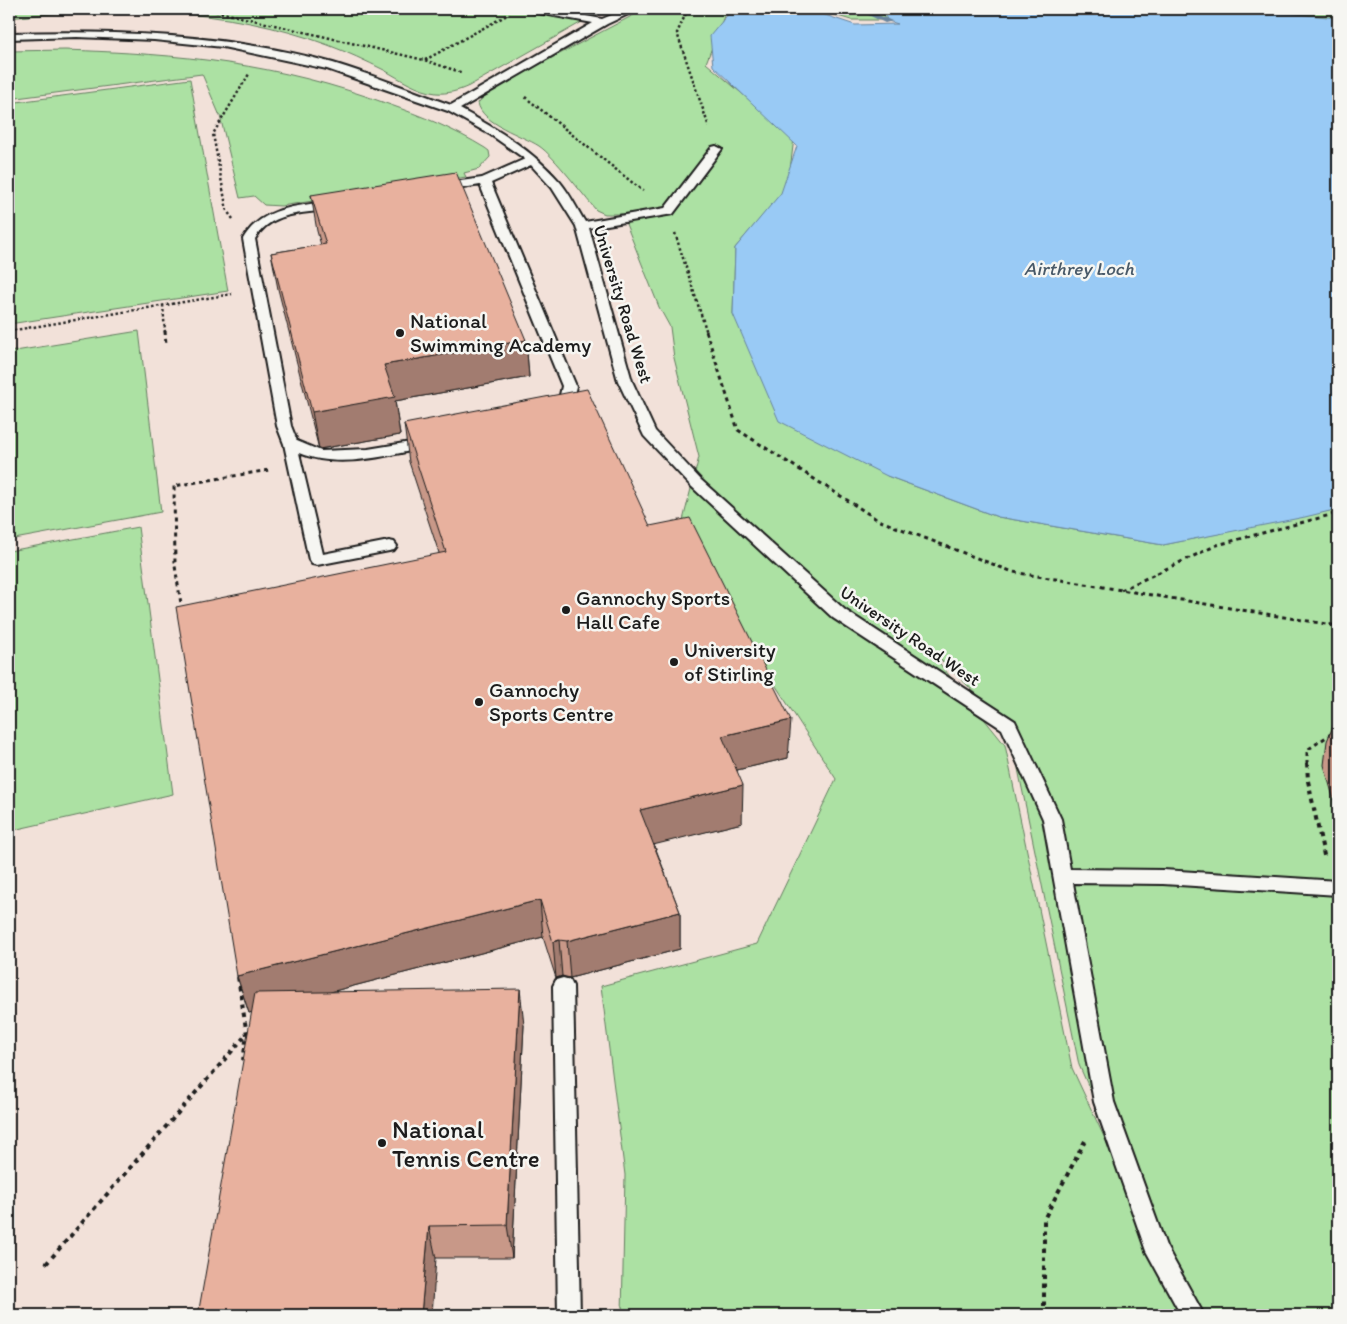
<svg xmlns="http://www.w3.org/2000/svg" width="1347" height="1324" font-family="Itim,sans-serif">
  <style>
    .built { fill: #f2e1d9 }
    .green { fill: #ace1a3; stroke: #647e60 }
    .water { fill: #99caf5; stroke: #67849e }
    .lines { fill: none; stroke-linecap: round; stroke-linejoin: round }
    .stream { fill: #67849e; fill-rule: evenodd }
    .lane-casing { stroke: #1c1c1c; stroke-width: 4 }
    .path-far2 { stroke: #1c1c1c; stroke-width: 2.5; stroke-dasharray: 2.5 2.5; stroke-linecap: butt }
    .path-far1 { stroke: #1c1c1c; stroke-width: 3; stroke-dasharray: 4 4; stroke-linecap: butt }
    .path { stroke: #1c1c1c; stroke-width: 4; stroke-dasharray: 4.5 4.5; stroke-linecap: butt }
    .lane { fill: #f6f6f2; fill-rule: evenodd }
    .wall { fill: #c89888; stroke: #1c1c1c }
    .shaded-wall { fill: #a27c6f; stroke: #1c1c1c }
    .building { fill: #e8b19e; stroke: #1c1c1c }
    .poi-dot { fill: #1c1c1c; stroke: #f6f6f2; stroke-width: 2 }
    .labels { text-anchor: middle; stroke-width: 5; stroke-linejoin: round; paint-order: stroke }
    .far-street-label { font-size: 18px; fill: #1c1c1c; stroke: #f6f6f2 }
    .far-water-label { font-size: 19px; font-style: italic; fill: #485968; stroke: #f6f6f2 }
    .poi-label { font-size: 21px; fill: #1c1c1c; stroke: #f6f6f2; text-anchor: start }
    .near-poi-label { font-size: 25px; fill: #1c1c1c; stroke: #f6f6f2; text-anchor: start }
  </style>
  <rect width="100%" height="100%" fill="#f6f6f2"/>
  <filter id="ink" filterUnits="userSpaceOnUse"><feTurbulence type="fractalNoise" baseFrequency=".02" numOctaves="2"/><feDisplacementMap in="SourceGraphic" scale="10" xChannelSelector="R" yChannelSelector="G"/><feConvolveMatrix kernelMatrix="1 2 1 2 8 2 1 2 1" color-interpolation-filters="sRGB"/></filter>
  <g filter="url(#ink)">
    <!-- built -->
    <path class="built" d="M9,9H1338V1315H9Z"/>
    <!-- green -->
    <path class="green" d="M9,9H610L589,18L469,86C458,91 448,94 436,93C418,91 400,79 384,70C366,61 347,52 328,45C227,7 115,6 9,18Z
      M645,9H731L726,11L706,63L794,138L788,186L735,248L733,314L887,476L998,517L1163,545L1338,509V1315H1190L1079,1065L1009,725L924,644L1005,745L1072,1068L1187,1315H622L625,1175L601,986L757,944L836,779L679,536L699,457L674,358L670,327L659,307L622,214H605L596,210C583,195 554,156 539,146C522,135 482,124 478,103L489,91Z
      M815,9H880L889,20H851Z
      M1242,9H1338V19Z
      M65,50C182,54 277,63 388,104C422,116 454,129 485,148L489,151L490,157L479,169L464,173L466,177L281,206L264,205L254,196L240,198L220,116L202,74L9,99V51Z
      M190,79L228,291L9,324V103Z
      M139,331L161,512L9,540V352Z
      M138,527L173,794L9,831V551Z"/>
    <!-- water -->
    <path class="water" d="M739,9H807L855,25L898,24L888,21L881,9H1247L1338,18V509L1305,517L1163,545L998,517L887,476L779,421L733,314L735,248L781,193L797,146L713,66L710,36L729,13Z"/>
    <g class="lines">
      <!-- stream -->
      <path class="stream" d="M856,9H865L892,21L885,23Z"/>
      <defs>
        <path id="lane" d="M528,9H548L602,19L626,9H639L607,24L460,109C497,129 532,150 560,182C570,194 577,209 585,222L665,208L712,147L716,146L722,149L673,214L589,228L632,381L655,431L701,480L845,610L1015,721L1061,819L1070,869L1163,870L1338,881V895L1163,884L1073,883L1114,1102L1166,1246L1204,1315H1181L1146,1251L1094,1102L1043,819L1002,729L833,618L691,486L644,436L618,381L576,226L552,188L531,165L491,183L576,386C574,397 567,411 556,414L549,410L560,395L562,386L480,185L440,192L434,188L440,184L482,178L525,159L491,135L448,111L327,69L223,47L154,40L77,37L9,39V33C118,30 227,34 333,63C373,75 412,91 451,105L593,23L533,12Z
          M334,201L340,205L338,208C309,215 273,208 255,239L291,426L297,441L321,451L368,449L429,439L436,443L429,447C388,455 339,470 299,453L323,554L389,541L394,542L397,546L394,550L389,551L317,565L312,564L309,560L284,444L277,426L243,239C262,206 299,206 334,201Z
          M563,978L570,980L573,986L580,1315H558L553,986L556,980Z"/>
      </defs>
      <!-- lane casing -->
      <use href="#lane" class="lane-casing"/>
      <!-- path-far2 -->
      <path class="path-far2" d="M206,9L424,60L463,73
        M688,9L677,33L709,127
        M425,60L509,14
        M525,97L643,191
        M233,219L227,211L213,134L249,74
        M675,233L707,333
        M163,305L165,333
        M9,331L232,294"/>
      <!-- path-far1 -->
      <path class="path-far1" d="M165,331L166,345
        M706,331L738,430L878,520L1013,572L1338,626
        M1121,590L1217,545L1338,513
        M182,610L175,566L174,486L269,470
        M1307,764V750L1338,729"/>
      <!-- path -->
      <path class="path" d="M1307,763L1308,781L1325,860
        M238,977L247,1035L243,1060
        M46,1264L246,1035
        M1044,1315V1219L1085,1141"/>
      <!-- lane -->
      <use href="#lane" class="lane"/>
    </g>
    <!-- wall -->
    <path class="wall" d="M311,195L526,340L529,377L395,401L400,435L319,449L278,289L271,253L321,245L317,231Z
      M404,424L650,526L788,758L737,770L742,823L654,844L680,912V949L570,978L562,976L556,978L543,937L330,992L524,1025L512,1258H436L251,1012L249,1013L237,976L439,553L409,462Z
      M1338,714V804H1335L1324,765L1327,741Z"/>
    <!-- shaded-wall -->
    <path class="shaded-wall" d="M526,340L529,377L395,401L400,435L319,449L312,412L384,365Z
      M791,720L788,758L720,774L722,736Z
      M743,785L742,823L641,848L640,810Z
      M540,900L543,937L249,1013L237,976Z
      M680,912V949L570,978L567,941Z
      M559,940L562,976L556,978L553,942Z
      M520,989L524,1025L512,1258L507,1225Z
      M429,1226L436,1258L432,1315H421Z"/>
    <!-- building -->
    <path class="building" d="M456,172L526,340L384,365L395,397L312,412L271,253L326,244L311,195Z
      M587,389L650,526L690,518L791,720L722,736L743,785L640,810L680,912L567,941L559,940L553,942L540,900L237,976L176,607L446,552L404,424Z
      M520,989L507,1225L429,1226L421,1315H198L255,993Z"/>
  </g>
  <!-- markers -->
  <g class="poi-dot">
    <circle cx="400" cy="333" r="5"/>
    <circle cx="566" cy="610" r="5"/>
    <circle cx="674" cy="662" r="5"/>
    <circle cx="479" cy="702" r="5"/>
    <circle cx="382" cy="1143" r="5"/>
  </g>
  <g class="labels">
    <!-- far-street labels -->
    <g class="far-street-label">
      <text transform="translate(623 304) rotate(73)" y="6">University Road West</text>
      <text transform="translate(910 636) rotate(34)" y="6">University Road West</text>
    </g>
    <!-- far-water labels -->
    <g class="far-water-label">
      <text x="1079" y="275">Airthrey Loch</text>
    </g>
    <!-- poi labels -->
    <g class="poi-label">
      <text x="410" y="328">National<tspan x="410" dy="24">Swimming Academy</tspan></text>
      <text x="576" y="605">Gannochy Sports<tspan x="576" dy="24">Hall Cafe</tspan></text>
      <text x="684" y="657">University<tspan x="684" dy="24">of Stirling</tspan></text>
      <text x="489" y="697">Gannochy<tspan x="489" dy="24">Sports Centre</tspan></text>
    </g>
    <!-- near-poi labels -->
    <g class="near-poi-label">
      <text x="392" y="1138">National<tspan x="392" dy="29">Tennis Centre</tspan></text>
    </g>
  </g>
  <!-- margin -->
  <rect width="1347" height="1324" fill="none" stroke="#f6f6f2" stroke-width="30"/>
  <rect x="15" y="15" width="1317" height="1294" fill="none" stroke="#1c1c1c" stroke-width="2" filter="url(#ink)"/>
</svg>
